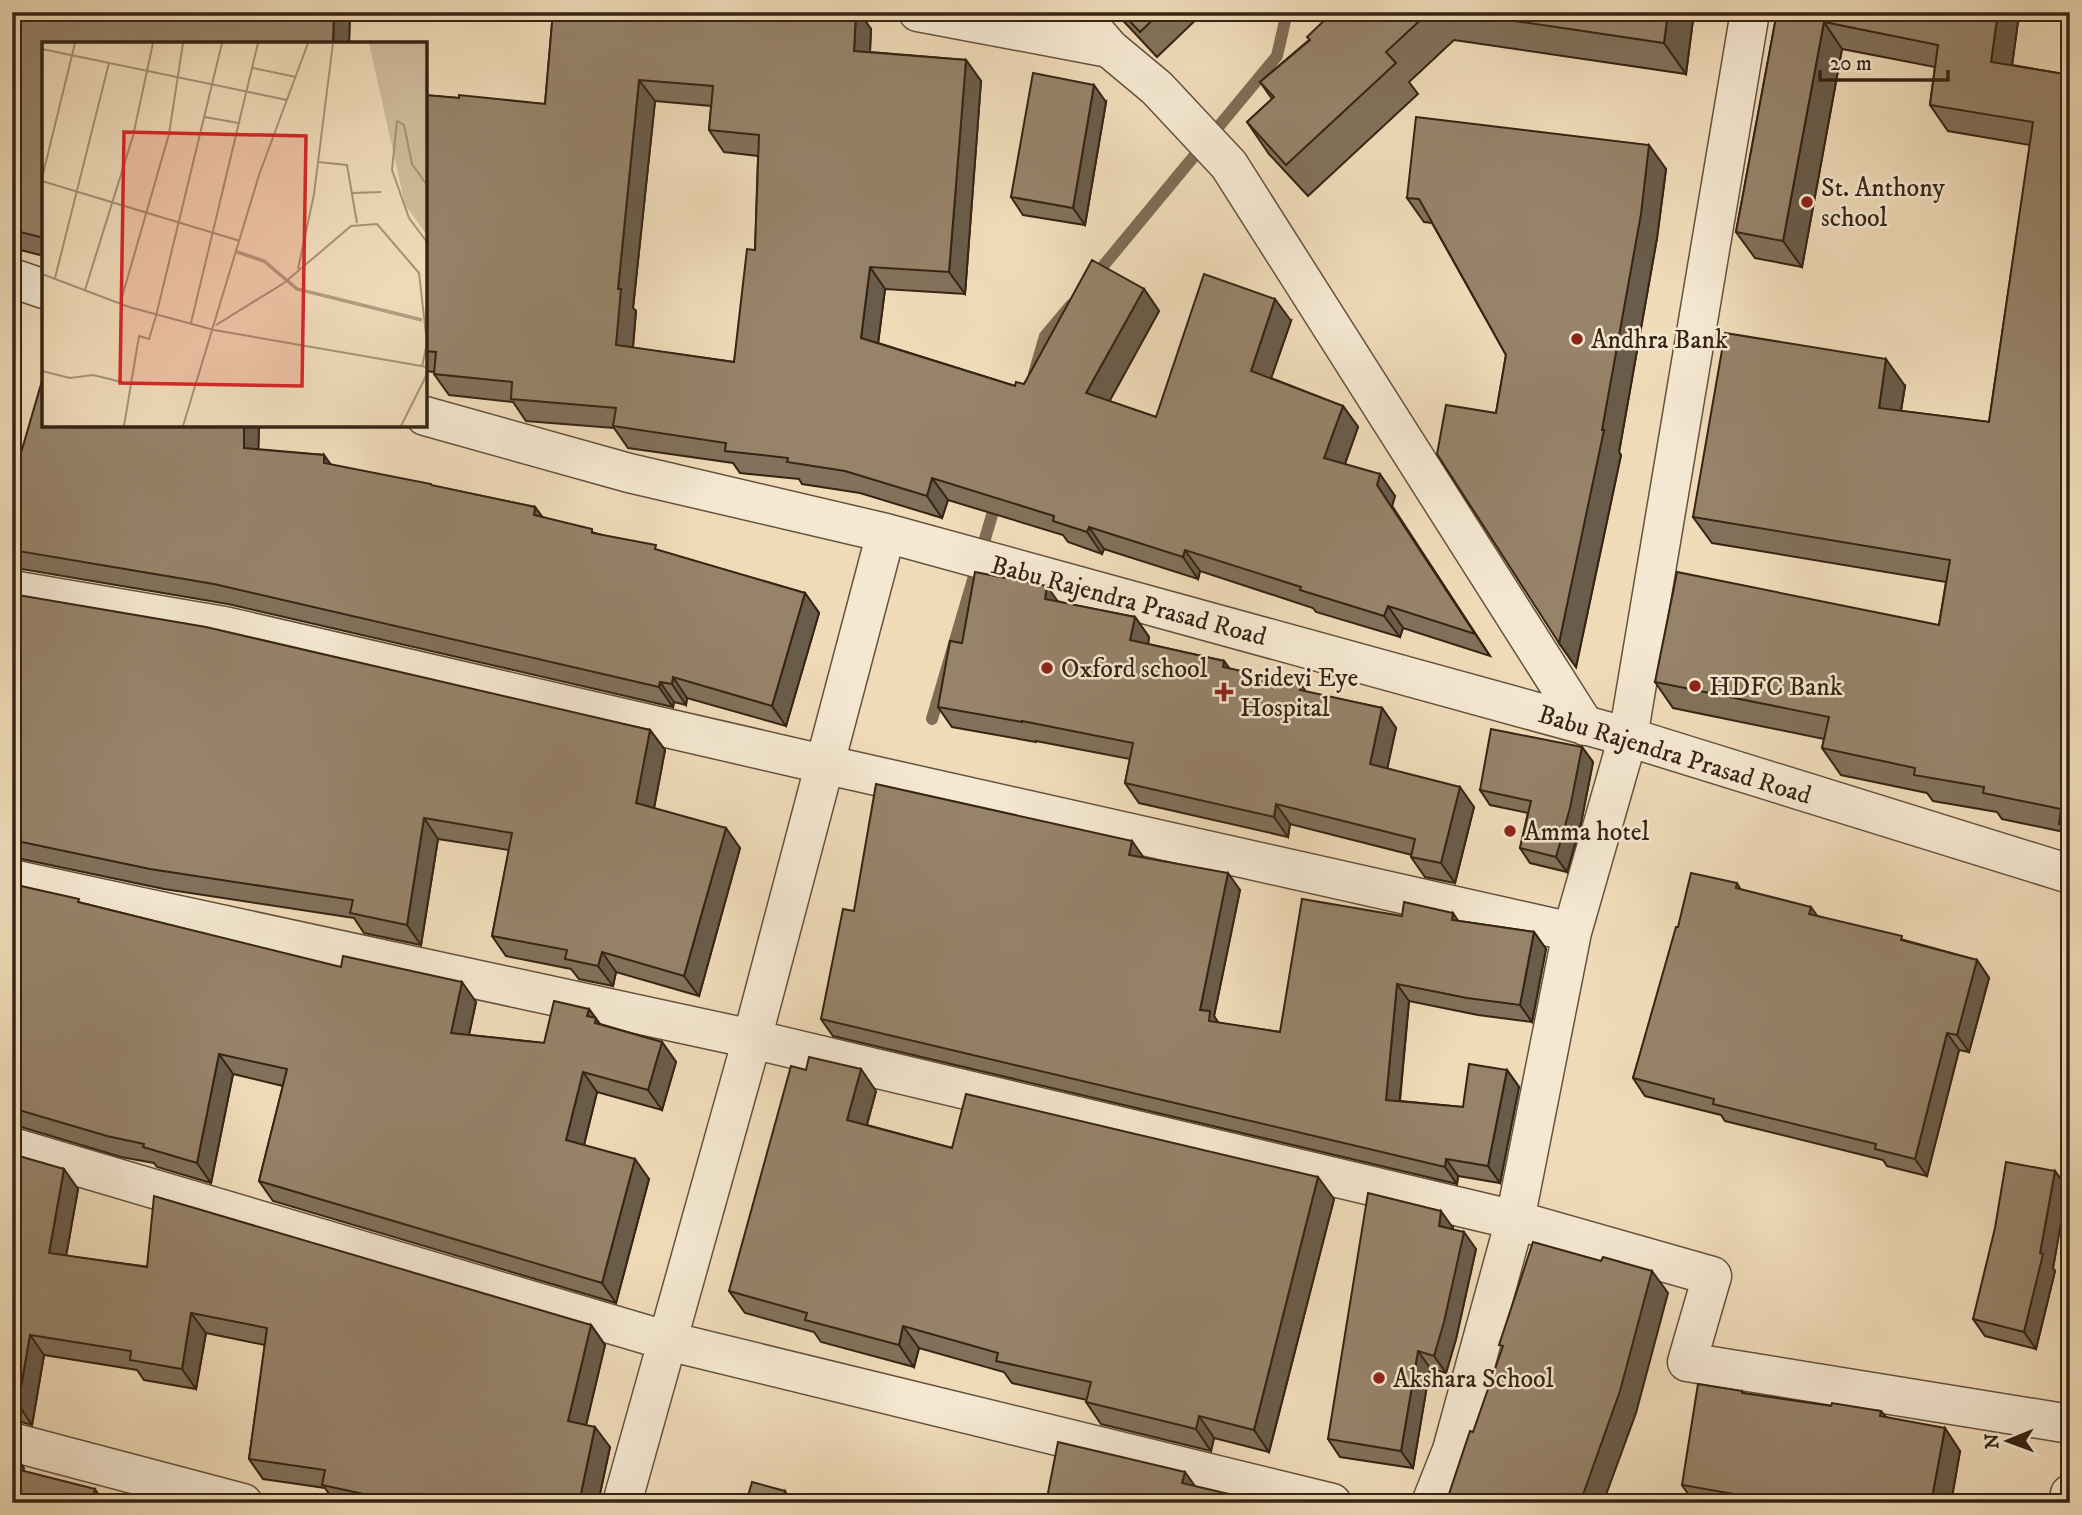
<svg xmlns="http://www.w3.org/2000/svg" width="2082" height="1515" font-family="'IM FELL DW Pica',serif">
  <style>
    .lines { fill: none; stroke-linecap: round; stroke-linejoin: round }
    .stream { stroke: #806d55; stroke-width: 12 }
    .minor-casing { stroke: #64523d; stroke-width: 41 }
    .minor { stroke: #f5e8d2; stroke-width: 38 }
    .wall { fill: #82715b; stroke: #362414; stroke-width: 2; fill-rule: evenodd }
    .shaded-wall { fill: #6a5c4a; stroke: #362414; stroke-width: 2 }
    .building { fill: #97836a; stroke: #362414; stroke-width: 2; fill-rule: evenodd }
    .poi-dot { fill: #8f2418; stroke: #f5e8d2; stroke-width: 2.5 }
    .labels { text-anchor: middle; stroke-width: 5; stroke-linejoin: round; paint-order: stroke }
    .poi-label { font-size: 26px; fill: #362414; stroke: #f5e8d2; text-anchor: start }
    .street-label { font-size: 26px; fill: #362414; stroke: #f5e8d2 }
    .inset-river { fill: none; stroke: #b19d81; stroke-width: 3.5 }
    .inset-road { fill: none; stroke: #a69277; stroke-width: 2 }
    .view { fill: #d62828; fill-opacity: 0.15; stroke: #d62828; stroke-width: 3.5 }
    .inset-edge { fill: none; stroke: #362414; stroke-width: 3.5 }
  </style>
  <rect width="100%" height="100%" fill="#f0dbb9"/>
  <filter id="stains"><feTurbulence type="fractalNoise" baseFrequency=".00286" numOctaves="4"/><feColorMatrix values="0 0 0 0 .2 0 0 0 0 .09 0 0 0 0 .02 0 0 0 .5 -.17"/></filter>
  <radialGradient id="worn" r=".72"><stop offset=".6" stop-color="#630" stop-opacity="0"/><stop offset="1" stop-color="#630" stop-opacity=".3"/></radialGradient>
  <g class="lines">
    <!-- stream -->
    <path class="stream" d="M1094,277L1277,56L1287,12
      M1034,374L1045,336L1071,305
      M932,719L997,498"/>
    <defs>
      <path id="minor" d="M918,12L1109,48
        M1078,12L1109,48L1157,88L1229,165L1585,726
        M12,278L44,289
        M425,416L629,473L886,533L1628,737L2070,874
        M12,590L224,626L823,764L1572,932
        M12,879L752,1039L1515,1220L1712,1276L1687,1362L2070,1424
        M12,1147L668,1341L1332,1503
        M12,1442L243,1503
        M622,1503L752,1039L886,533
        M1431,1503L1452,1450L1515,1220L1572,932L1628,737L1750,12
        M2068,1503L2070,1494"/>
    </defs>
    <!-- minor casing -->
    <use href="#minor" class="minor-casing"/>
    <!-- minor -->
    <use href="#minor" class="minor"/>
  </g>
  <!-- wall -->
  <path class="wall" d="M12,12H350L349,44H44V256L12,248Z
    M553,12H859L871,29L870,52L966,60L981,81L965,294L885,289L878,343L1015,386L1024,384L1144,289L1159,311L1109,401L1156,417L1291,321L1271,378L1343,406L1358,427L1345,464L1395,496L1392,506L1490,656L1403,628L1400,637L1316,612L1313,608L1200,571L1198,579L1104,549L1102,554L1068,542L1063,535L948,500L942,518L860,493L802,484L799,479L740,473L733,463L628,448L614,428L526,421L513,402L449,395L434,374V372L425,371V95L459,98L545,104ZM655,101L711,106L709,130L724,152L758,156L755,250L734,362L633,348L636,311L633,308Z
    M1115,12H1204L1157,57Z
    M1333,12H1694L1686,74L1454,40L1409,82L1418,94L1308,196L1269,154L1247,122L1272,99L1260,82L1309,40Z
    M1777,12H2070V20L2019,14L2012,65L2070,75V840L2064,832L2002,819L1997,812L1933,801L1927,793L1841,775L1822,748L1824,739L1673,708L1655,682L1939,625L1946,582L1712,543L1693,517L1905,386L1901,411L1989,422L2030,145L1948,131L1930,105L1935,67L1842,49L1802,267L1755,258L1736,232Z
    M1106,102L1085,225L1023,215L1011,197Z
    M1666,169L1657,238L1619,452L1621,455L1576,667L1559,643L1496,413L1506,355L1432,223L1424,222L1407,198Z
    M44,425H259L258,450L324,455L331,465L535,507L542,517L595,533L805,593L819,613L786,726L687,698L686,705L674,702L673,707L228,604L16,568L12,569V469L16,470Z
    M12,594L650,730L665,750L654,808L740,848L699,996L616,972L613,986L579,979L571,969L506,956L492,936L509,850L438,839L421,945L364,933L354,918L164,889L17,858H12Z
    M1058,602L1135,617L1149,637L1148,644L1224,661L1230,669L1301,684L1306,692L1382,708L1396,728L1387,768L1474,807L1455,883L1425,877L1411,857L1412,855L1290,824L1288,837L1139,803L1125,783L1130,759L1036,741V742L952,727L938,707L962,643Z
    M1582,747L1593,762L1581,823L1567,872L1530,863L1520,848L1528,813L1490,805L1480,790Z
    M1132,841L1143,858L1240,890L1214,1016L1218,1023L1280,1032L1402,916L1459,921L1534,932L1546,949L1532,1022L1478,1015L1409,1001L1400,1101L1463,1107L1507,1070L1519,1087L1500,1183L1458,1176L1457,1184L833,1036L821,1019L854,911Z
    M1737,883L1741,890L1817,916L1977,960L1989,978L1969,1052L1959,1050L1927,1176L1887,1166L1883,1160L1725,1121L1721,1115L1645,1096L1633,1078L1678,927Z
    M12,884L82,903L476,1002L469,1035L544,1043L589,1009L600,1024L662,1042L676,1062L662,1110L597,1092L584,1145L649,1179L616,1303L273,1201L259,1181L283,1086L233,1074L211,1183L157,1167L154,1163L121,1157L18,1126H12Z
    M876,1091L867,1125L952,1148L1334,1199L1269,1452L1214,1438L1211,1451L1101,1424L1086,1402L1087,1400L1012,1383L1004,1372L919,1348L914,1367L821,1342L814,1332L745,1313L729,1291Z
    M12,1154L78,1189L66,1256L591,1325L605,1345L586,1425L610,1447L598,1503H335L325,1488L263,1479L249,1459L265,1345L206,1333L196,1389L144,1380L137,1370L44,1355L32,1425L18,1421H12Z
    M2055,1171L2067,1188L2053,1268L2055,1271L2036,1349L1985,1336L1973,1319Z
    M1453,1228V1229L1476,1249L1456,1339L1446,1373L1430,1368L1413,1468L1340,1457L1328,1439Z
    M1742,1391L1743,1393L1831,1406L1881,1411L1886,1417L1960,1451L1951,1503H1694L1682,1485Z"/>
  <!-- shaded-wall -->
  <path class="shaded-wall" d="M334,12H350L349,44H333Z
    M856,12H859L871,29L869,72L854,51Z
    M1668,12H1694L1686,74L1664,43Z
    M1998,12H2018L2019,14L2009,88L1991,62Z
    M1824,22L1842,49L1802,267L1783,241Z
    M966,60L981,81L965,294L949,272Z
    M639,80L655,101L633,308L636,311L631,367L616,345L618,289Z
    M1094,85L1106,102L1085,225L1073,208Z
    M1649,145L1666,169L1657,238L1619,452L1621,455L1576,667L1559,643L1602,430Z
    M870,267L885,289L876,360L861,338Z
    M1144,289L1159,311L1102,415L1086,393Z
    M1275,299L1291,321L1266,393L1251,371Z
    M1886,359L1905,386L1897,434L1879,408Z
    M1343,406L1358,427L1339,480L1324,458Z
    M244,425H259L258,469L244,448Z
    M324,455L338,475L324,463Z
    M1380,474L1395,496L1392,506L1490,656L1377,485Z
    M932,478L948,500L942,518L927,496Z
    M535,507L550,527L534,515Z
    M1089,527L1104,549L1102,554L1087,532Z
    M1185,550L1200,571L1198,579L1183,557Z
    M1047,586L1061,606L1045,599Z
    M805,593L819,613L786,726L772,706Z
    M1388,606L1403,628L1400,637L1384,616Z
    M1135,617L1149,637L1145,660L1130,640Z
    M1224,661L1238,681L1223,667Z
    M673,677L687,698L686,705L672,684Z
    M660,682L674,702L673,707L659,687Z
    M2070,694V719L2066,714Z
    M1382,708L1396,728L1384,784L1370,764Z
    M650,730L665,750L651,824L636,803Z
    M1582,747L1593,762L1581,823L1567,872L1556,857Z
    M1460,787L1474,807L1455,883L1441,863Z
    M1276,804L1290,824L1288,837L1274,817Z
    M424,818L438,839L421,945L407,925Z
    M726,828L740,848L699,996L684,976Z
    M1132,841L1144,858L1129,855Z
    M1228,873L1240,890L1214,1016L1222,1028L1221,1038L1200,1010Z
    M1811,907L1823,924L1809,914Z
    M1453,913L1465,931L1452,920Z
    M1534,932L1546,949L1532,1022L1520,1005Z
    M602,952L616,972L613,986L598,966Z
    M1977,960L1989,978L1969,1052L1957,1035Z
    M462,982L476,1002L465,1053L451,1033Z
    M1397,984L1409,1001L1398,1117L1386,1100Z
    M589,1009L610,1038L587,1016Z
    M1947,1033L1959,1050L1927,1176L1915,1159Z
    M662,1042L676,1062L662,1110L648,1090Z
    M219,1054L233,1074L211,1183L197,1163Z
    M861,1069L876,1091L862,1142L847,1120Z
    M1507,1070L1519,1087L1500,1183L1488,1166Z
    M583,1072L597,1092L580,1161L566,1140Z
    M635,1159L649,1179L616,1303L602,1283Z
    M1446,1159L1458,1176L1457,1184L1445,1167Z
    M64,1169L78,1189L63,1273L49,1253Z
    M2055,1171L2067,1188L2053,1268L2055,1271L2036,1349L2024,1332L2040,1253Z
    M1318,1177L1334,1199L1269,1452L1254,1430Z
    M1441,1211L1453,1228L1451,1243L1439,1226Z
    M1464,1232L1476,1249L1456,1339L1446,1373L1434,1356Z
    M1652,1271L1668,1293L1636,1413L1603,1503H1580Z
    M191,1313L206,1333L196,1389L182,1369Z
    M591,1325L605,1345L582,1442L568,1421Z
    M903,1326L919,1348L914,1367L899,1345Z
    M30,1335L44,1355L32,1425L18,1404Z
    M1418,1351L1430,1368L1413,1468L1401,1451Z
    M1199,1416L1214,1438L1211,1451L1196,1429Z
    M595,1427L610,1447L598,1503H579Z
    M1945,1428L1960,1451L1951,1503H1931Z
    M12,1451L24,1468L21,1487L12,1474Z
    M1185,1472L1200,1493L1182,1483Z
    M95,1489L104,1503H92L91,1502Z
    M785,1491L792,1503H781Z"/>
  <!-- building -->
  <path class="building" d="M12,12H334L333,44H44V238L12,230Z
    M553,12H856L854,51L966,60L949,272L870,267L861,338L1015,386L1016,382L1024,384L1092,260L1144,289L1086,393L1156,417L1204,274L1275,299L1251,371L1343,406L1324,458L1380,474L1377,485L1475,634L1388,606L1384,616L1300,590L1301,587L1185,550L1183,557L1089,527L1087,532L1053,521L1054,516L932,478L927,496L845,471L787,462L788,458L725,451L726,443L613,426L616,408L511,399L512,382L434,374L436,352L425,351V95L459,98V95L545,104ZM639,80L713,86L709,130L759,135L755,250L747,249L734,362L616,345L621,289H618Z
    M1121,12H1161L1140,32Z
    M1333,12H1429L1386,52L1396,63L1286,165L1247,122L1274,97L1260,82L1310,40L1307,37Z
    M1454,12H1668L1664,43Z
    M1777,12H1998L1991,62L2070,75V694L2066,714H2070V826L2059,824L2061,809L1983,793L1984,787L1914,775L1915,768L1822,748L1829,717L1655,682L1677,572L1939,625L1950,560L1693,517L1725,333L1886,359L1879,408L1989,422L2033,122L1930,105L1938,45L1824,22L1783,241L1736,232Z
    M1033,73L1094,85L1073,208L1011,197Z
    M1416,117L1649,145L1641,214L1602,430H1604L1559,643L1437,454L1446,405L1496,413L1506,355L1419,199L1407,198Z
    M44,374V425H244V448L324,455V463L431,484V485L535,507L534,515L592,529V533L656,545L655,549L805,593L772,706L673,677L672,684L660,682L659,687L214,584L12,550V469L16,470Z
    M975,572L1047,586L1045,599L1135,617L1130,640L1224,661L1223,667L1301,684L1300,690L1382,708L1370,764L1460,787L1441,863L1411,857L1415,839L1276,804L1274,817L1125,783L1133,743L1022,721V722L938,707L950,641L962,643Z
    M12,594L206,627L650,730L636,803L726,828L684,976L602,952L598,966L565,959L567,950L492,936L512,833L424,818L407,925L350,913L353,900L150,869L12,840Z
    M1491,729L1582,747L1570,808L1556,857L1520,848L1531,801L1480,790Z
    M876,784L1132,841L1129,855L1228,873L1200,1010L1210,1011L1209,1021L1280,1032L1302,899L1402,916L1404,902L1453,913L1452,920L1534,932L1520,1005L1467,998L1397,984L1386,1100L1463,1107L1469,1064L1507,1070L1488,1166L1446,1159L1445,1167L821,1019L843,909L854,911Z
    M1691,873L1737,883L1736,888L1811,907L1809,914L1902,936L1901,940L1977,960L1957,1035L1947,1033L1915,1159L1875,1149L1876,1144L1713,1104L1714,1099L1633,1078L1676,927H1678Z
    M12,884L79,899L78,902L341,967L343,956L462,982L451,1033L544,1043L554,1001L589,1009L587,1016L596,1018L595,1023L662,1042L648,1090L583,1072L566,1140L635,1159L602,1283L259,1181L287,1069L219,1054L197,1163L143,1147L144,1144L107,1136L12,1108Z
    M809,1057L861,1069L847,1120L952,1148L966,1094L1318,1177L1254,1430L1199,1416L1196,1429L1086,1402L1091,1382L996,1361L998,1353L903,1326L899,1345L805,1320L807,1313L729,1291L791,1066L806,1070Z
    M12,1154L64,1169L49,1253L147,1267L154,1196L591,1325L568,1421L595,1427L579,1503H405L322,1485L325,1470L249,1459L267,1328L191,1313L182,1369L130,1360L131,1351L30,1335L18,1404L12,1403Z
    M2006,1162L2055,1171L2040,1253L2043,1254L2024,1332L1973,1319L1995,1228Z
    M1368,1193L1441,1211L1439,1226L1464,1232L1444,1322L1434,1356L1418,1351L1401,1451L1328,1439Z
    M1533,1242L1601,1261L1603,1257L1652,1271L1620,1391L1580,1503H1446L1470,1431L1473,1432L1503,1346L1499,1345Z
    M1698,1384L1742,1391V1393L1831,1406L1832,1403L1881,1411L1880,1416L1945,1428L1931,1503H1733L1734,1494L1682,1485Z
    M1058,1442L1185,1472L1182,1483L1267,1503H1046Z
    M12,1468L95,1489L91,1502L100,1503H12Z
    M752,1482L785,1491L781,1503H746Z"/>
  <!-- markers -->
  <g class="poi-dot">
    <circle cx="1807" cy="202" r="7"/>
    <circle cx="1577" cy="339" r="7"/>
    <circle cx="1047" cy="668" r="7"/>
    <circle cx="1695" cy="686" r="7"/>
    <path d="M1220.5 681.5h7v7h7v7h-7v7h-7v-7h-7v-7h7z"/>
    <circle cx="1510" cy="831" r="7"/>
    <circle cx="1379" cy="1378" r="7"/>
  </g>
  <g class="labels">
    <!-- poi labels -->
    <g class="poi-label">
      <text x="1821" y="196">St. Anthony<tspan x="1821" dy="30">school</tspan></text>
      <text x="1591" y="348">Andhra Bank</text>
      <text x="1061" y="677">Oxford school</text>
      <text x="1240" y="686">Sridevi Eye<tspan x="1240" dy="30">Hospital</tspan></text>
      <text x="1709" y="695">HDFC Bank</text>
      <text x="1524" y="840">Amma hotel</text>
      <text x="1393" y="1387">Akshara School</text>
    </g>
    <!-- street labels -->
    <g class="street-label">
      <text transform="translate(1129 600) rotate(15)" y="9">Babu Rajendra Prasad Road</text>
      <text transform="translate(1675 754) rotate(17)" y="9">Babu Rajendra Prasad Road</text>
    </g>
  </g>
  <!-- overview -->
  <g transform="translate(42 42)">
    <rect width="385" height="385" fill="#f0dbb9"/>
    <path d="M327,1H385V193L363,163Z" fill="#d0bc9d"/>
    <path class="inset-river" d="M195,210L222,219L255,247L380,278"/>
    <path class="inset-road" d="M0,7L245,58M211,26L254,35M163,75L196,81M276,120L305,123L315,181M0,136L33,1M0,139L198,199M385,143L370,122L362,83L355,79L350,128L367,176L385,200M310,151L339,150M256,227L272,152L291,1M0,232L87,265L172,288L385,325M13,236L67,21M43,248L91,94L111,1M78,262L127,92L141,1M149,281L216,1M174,283L242,241L309,184L335,182L377,231L385,301L380,325M0,329L28,336L51,333L88,342M82,384L97,294L107,297L114,274L180,1M141,384L217,133L266,1M359,384L385,332"/>
    <path class="view" d="M82,90L264,94L260,344L78,341Z"/>
    <rect width="385" height="385" class="inset-edge"/>
  </g>
  <!-- margin -->
  <rect width="2082" height="1515" fill="none" stroke="#f0dbb9" stroke-width="42"/>
  <rect x="14" y="14" width="2054" height="1487" fill="none" stroke="#362414" stroke-width="3.5"/>
  <rect x="21" y="21" width="2040" height="1473" fill="none" stroke="#362414" stroke-width="2"/>
  <!-- north arrow -->
  <g transform="translate(2008 1441) rotate(269)" stroke="#f5e8d2" stroke-width="5" paint-order="stroke">
  <path d="M0-5L12 26L0 18L-12 26Z" fill="#362414"/>
  <text y="-10" font-size="19" font-weight="bold" text-anchor="middle" fill="#362414">N</text>
  </g>
  <!-- scale -->
  <path d="M1820 70v10h128v-10" fill="none" stroke="#362414" stroke-width="3.5"/>
  <text x="1830" y="70" font-size="21" fill="#362414" stroke="#f5e8d2" stroke-width="5" paint-order="stroke">20 m</text>
  <rect width="100%" height="100%" filter="url(#stains)"/>
  <rect width="100%" height="100%" fill="url(#worn)"/>
</svg>
